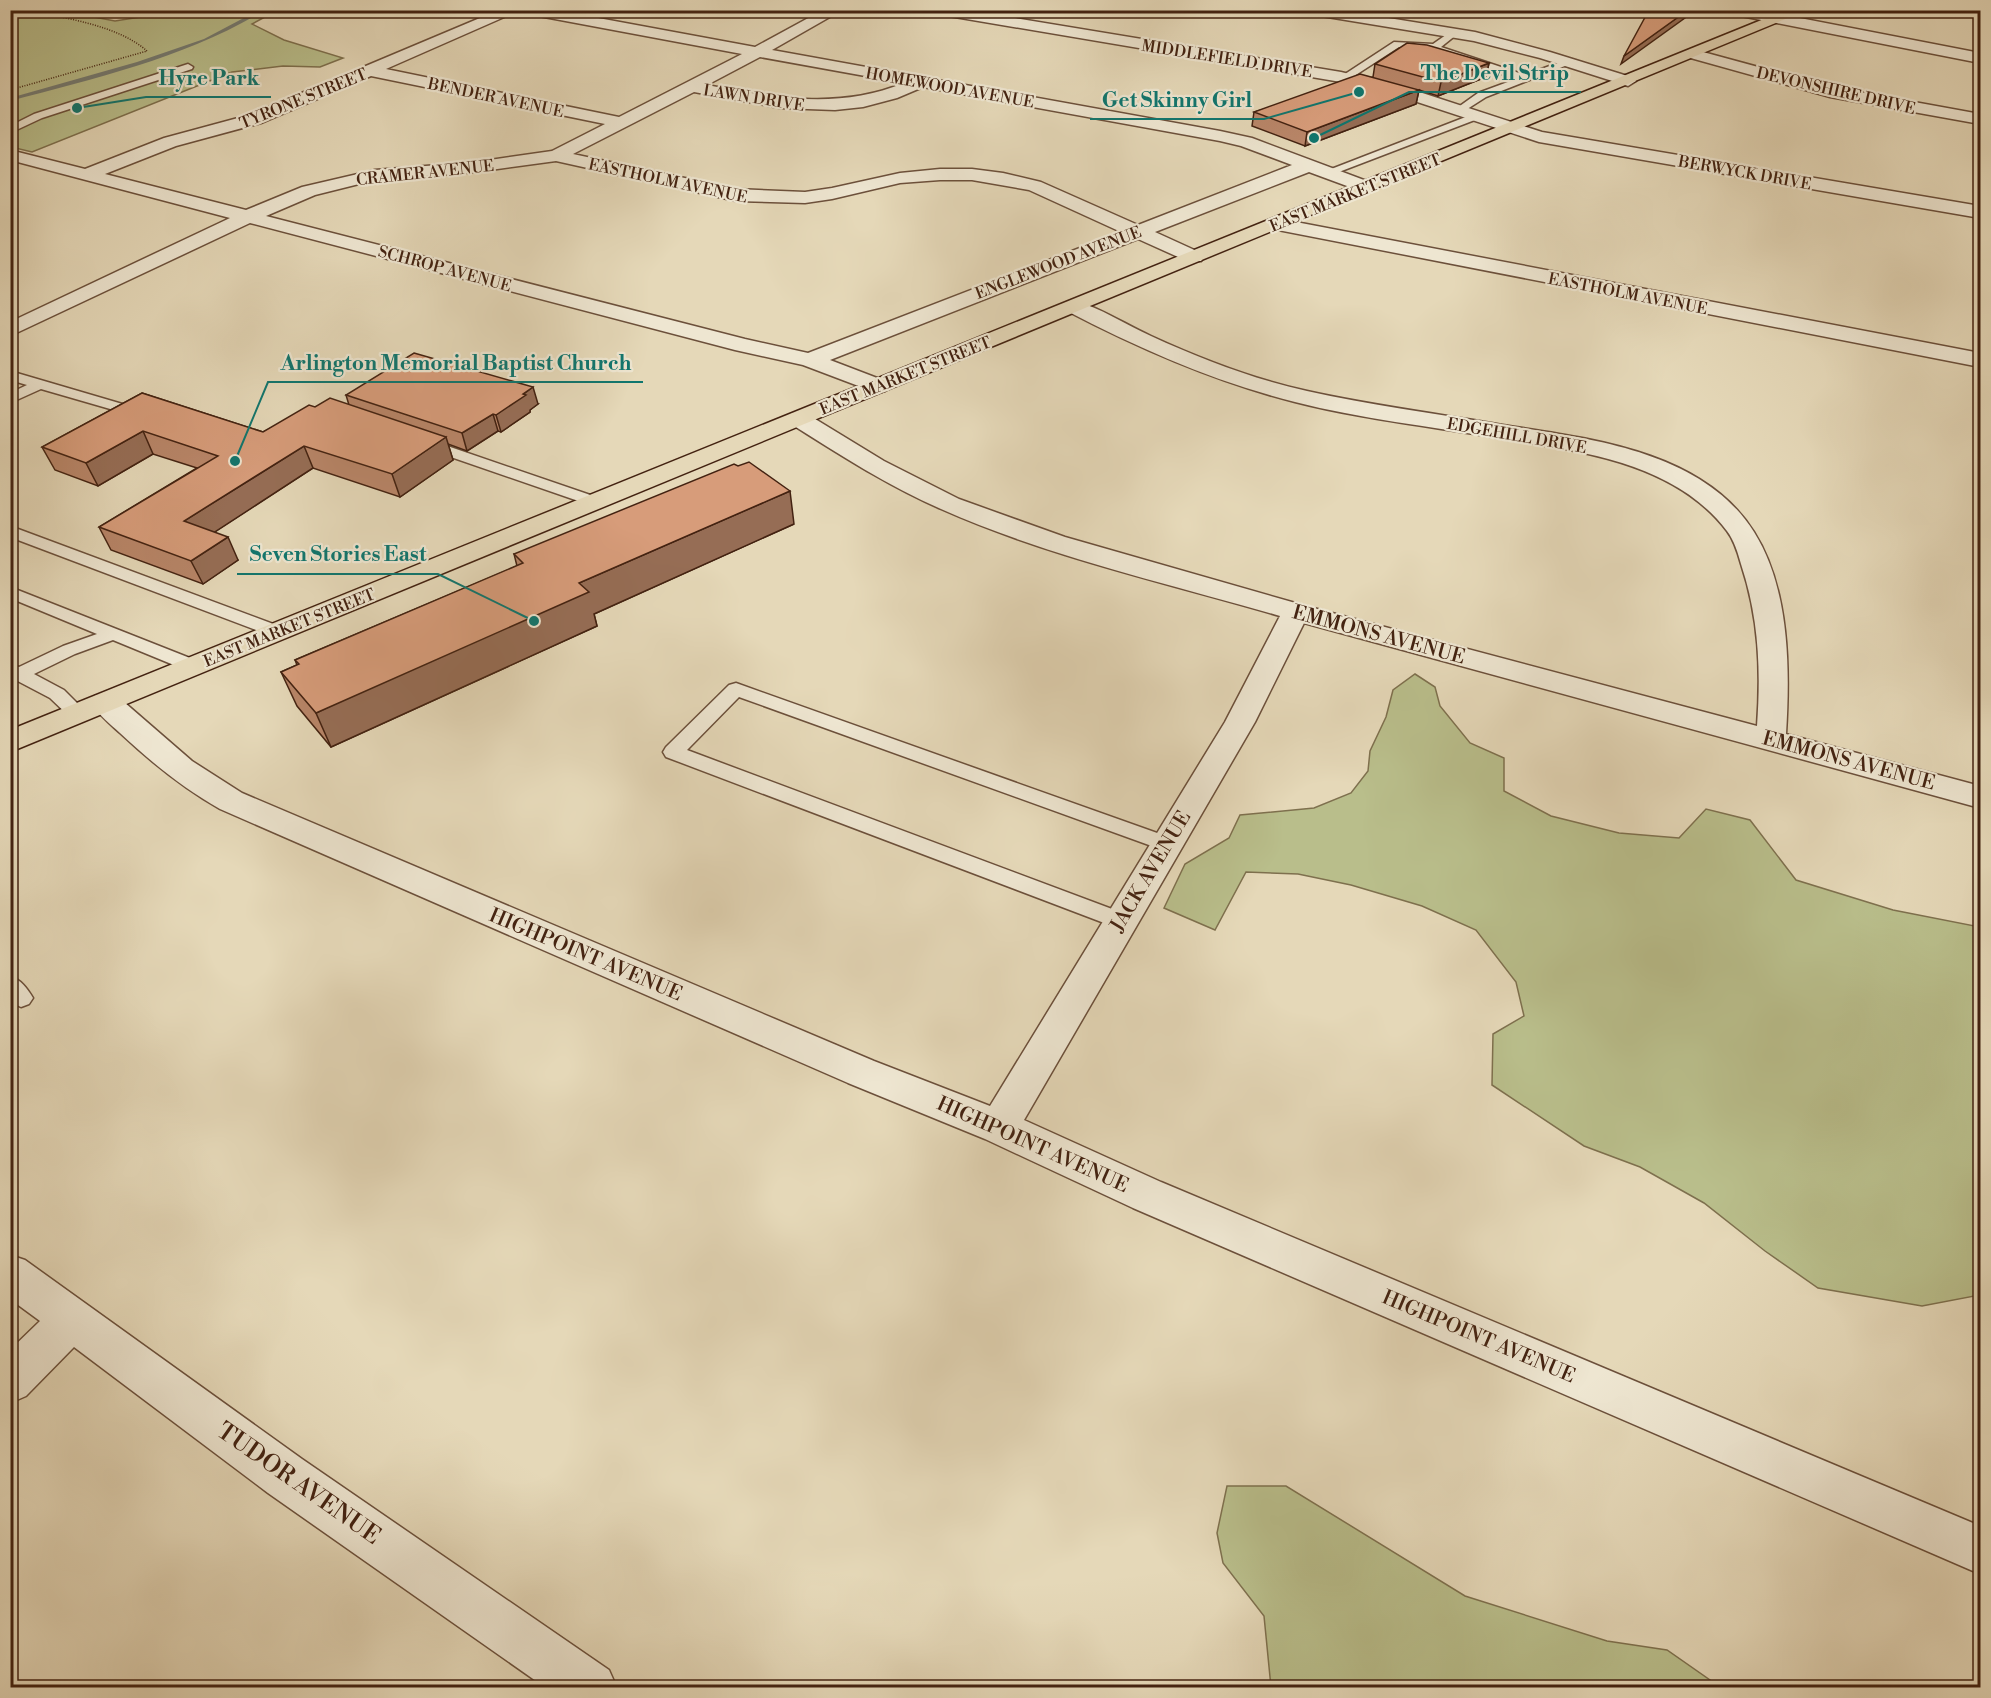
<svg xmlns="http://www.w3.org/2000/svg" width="1991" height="1698" font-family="'Libre Bodoni',serif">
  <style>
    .green { fill: #b9be8b; stroke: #7e704e; stroke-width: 1.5 }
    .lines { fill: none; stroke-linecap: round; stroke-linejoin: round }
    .stream { fill: #757c74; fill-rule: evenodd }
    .service-casing { stroke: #6c503b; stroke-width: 3 }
    .minor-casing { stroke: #6c503b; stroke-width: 3 }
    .primary-casing { stroke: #432211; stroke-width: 3 }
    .path { stroke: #432211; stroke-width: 1.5; stroke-dasharray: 1 1.5; stroke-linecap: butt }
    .service { fill: #eee6d1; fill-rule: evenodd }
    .minor { fill: #eee6d1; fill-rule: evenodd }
    .primary { fill: #e5d8b8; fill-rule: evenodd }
    .wall { fill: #b98669; stroke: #432211; stroke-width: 1.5 }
    .shaded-wall { fill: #966d55; stroke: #432211; stroke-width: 1.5 }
    .building { fill: #d79c7a; stroke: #432211; stroke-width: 1.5 }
    .labels { text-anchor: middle; stroke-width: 4.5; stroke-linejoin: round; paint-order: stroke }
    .far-street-label { font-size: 16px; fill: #432211; stroke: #eee6d1 }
    .street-label { font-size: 20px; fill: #432211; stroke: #eee6d1 }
    .near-street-label { font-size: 24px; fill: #432211; stroke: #eee6d1 }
    .leader { fill: none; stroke: #0f766e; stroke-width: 2 }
    .callout-dot { fill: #0f766e; stroke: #eee6d1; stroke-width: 2 }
    .callout-label { font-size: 21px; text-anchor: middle; font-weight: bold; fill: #0f766e; stroke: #eee6d1; stroke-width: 4.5; stroke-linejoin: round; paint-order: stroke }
  </style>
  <rect width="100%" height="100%" fill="#e5d8b8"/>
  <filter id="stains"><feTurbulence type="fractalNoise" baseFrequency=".00333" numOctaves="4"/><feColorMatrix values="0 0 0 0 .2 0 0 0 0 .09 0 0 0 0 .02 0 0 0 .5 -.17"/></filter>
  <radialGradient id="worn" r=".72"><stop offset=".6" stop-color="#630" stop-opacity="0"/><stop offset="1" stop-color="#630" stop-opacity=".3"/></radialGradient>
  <!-- green -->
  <path class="green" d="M11,11H62L115,21L179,11H276L252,24L284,40L343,58L320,67L283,66L232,72L32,152L11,147Z
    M1415,674L1435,687L1440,706L1470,743L1504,758V791L1551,816L1619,833L1679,838L1706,809L1750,820L1796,880L1893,910L1980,927V1295L1922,1306L1818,1288L1765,1251L1704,1203L1640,1167L1584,1146L1492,1085L1493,1034L1524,1016L1516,982L1476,930L1422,906L1351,885L1298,874L1246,872L1215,930L1164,908L1185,864L1229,838L1240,815L1314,808L1351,793L1368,771L1370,751L1386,717L1393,690Z
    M1227,1486H1286L1465,1596L1607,1641L1667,1650L1720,1687H1271L1264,1616L1223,1563L1217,1533Z"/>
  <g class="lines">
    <!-- stream -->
    <path class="stream" d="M259,10H265C188,57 97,78 10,101V98L137,62L204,39Z"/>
    <defs>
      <path id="service" d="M1453,30L1458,33L1456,35L1441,47L1525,75L1566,60L1575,62L1486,97L1461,113L1456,110L1457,108L1478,93L1516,79L1430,50L1399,47L1348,80L1339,78L1394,42L1433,44Z
        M188,64L193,67L192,69L42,118L10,133V126L34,114Z
        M1476,113L1481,116L1480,118L1331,175H1323L1321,173Z
        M10,371L136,408L138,411L131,415L41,389L10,403V393L27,385L10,380Z
        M424,438L602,499L604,502L602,505H590L419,446L416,443Z
        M10,526L284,628L287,632L284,636H272L10,537Z
        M10,587L200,662L202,666L200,670H186L113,640L75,654L34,674L64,690L88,714L85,718L78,720L71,718L50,698L10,677V664L19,667L63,646L97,634L10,598Z
        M736,683L1174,839L1177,844L1174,849L1167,852L1160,849L739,697L687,750L1128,915L1131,921L1128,927L1120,929L666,757L663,752L666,747L729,685Z
        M10,976C21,980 27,988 33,998L29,1004L21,1007L10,1002Z"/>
      <path id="minor" d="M499,10H520L386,69L619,117L742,54L528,14L521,10H555L755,47L823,10H842L772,50L1220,131L1252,138L1372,183L1375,187L1372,191L1366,193L1309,172L1155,232L1201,253L1204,257L1201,261H1187L1138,239L830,360L885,381L888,386L885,391L877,393L803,365L735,350L250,223L10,336V322L230,218L10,160V150L85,169L164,138L249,115ZM760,57L904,83C839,110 774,98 707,85ZM371,76L605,124L552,151L476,162L375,170L302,187L246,210L105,174L176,146L261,123ZM923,87L1220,141L1241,146L1292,165L1138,225L1041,182L1003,173L972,169H940L900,173L832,188L805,192L736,189L573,154L694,92L780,108L835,110L863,107L897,98ZM556,161L736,201L805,203L832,199L900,183L940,180H972L1029,190L1121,232L808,353L745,339L266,216L315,195L375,180L476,172Z
        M930,10H966L1341,72L1407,88L1542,132L1980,206V218L1539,142L1396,95L1341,82L937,14Z
        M1302,10H1339L1475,32L1550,52L1634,78L1636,81L1628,86L1540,58L1474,41L1309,14Z
        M1724,10H1758L1980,53V63L1731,14Z
        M1692,49L1832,87L1980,114V124L1830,97L1687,57L1684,54L1687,51Z
        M1275,218L1980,353V367L1268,228L1265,224L1268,220Z
        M1074,301C1100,307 1126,325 1151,336C1201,359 1253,379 1307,391C1369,405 1434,413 1497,424C1585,438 1702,449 1754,532C1790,589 1790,670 1786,734L1980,786V808L1304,623L1255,722L1024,1120L1161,1182L1980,1526V1574L1133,1208L985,1139L848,1083L220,809C183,788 151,762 120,733C110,724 99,715 91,703L95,696L106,693L117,696L192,761L242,793L874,1061L990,1106L1225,722L1280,616C1167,583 1049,557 941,509C888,486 839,454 791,424L787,419L791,414L799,412L807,414L884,461L959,499L1065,537L1306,606L1757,726C1761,670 1759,618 1741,564C1738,553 1734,540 1727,531C1674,461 1577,451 1497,438C1429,426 1361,419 1295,402C1215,382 1140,349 1067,311L1063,307L1067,303Z
        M10,1255L25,1260L302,1459L609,1670L617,1688H546L268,1493L74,1347L26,1396L10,1403V1350L40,1321L10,1299Z"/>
      <path id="primary" d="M1786,10H1807L10,752V730Z"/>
    </defs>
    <!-- service casing -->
    <use href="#service" class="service-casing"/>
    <!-- minor casing -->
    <use href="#minor" class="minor-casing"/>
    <!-- primary casing -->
    <use href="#primary" class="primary-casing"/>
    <!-- path -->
    <path class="path" d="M10,90L147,51C118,25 61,17 23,10"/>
    <!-- service -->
    <use href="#service" class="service"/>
    <!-- minor -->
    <use href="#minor" class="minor"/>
    <!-- primary -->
    <use href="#primary" class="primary"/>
  </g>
  <!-- wall -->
  <path class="wall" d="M1489,63L1486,77L1438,96L1419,90L1416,104L1305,146L1252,126L1254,112L1373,77L1375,64Z
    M142,393L263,432L315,407L349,405L346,395L538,404L530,410V412L501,432L498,431L467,451L448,444L453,460L400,497L313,468L214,532L238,560L203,584L111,550L99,527L197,468L153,454L98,486L55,470L42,447Z
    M794,524L594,614L597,626L331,747L297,706L281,672L297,665L295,660L517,566L514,554Z"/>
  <!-- shaded-wall -->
  <path class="shaded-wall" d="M1688,10H1696L1621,64L1624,56Z
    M1489,63L1486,77L1438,96L1441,82Z
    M1419,90L1416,104L1305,146L1307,132Z
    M533,387L538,404L530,410V412L501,432L496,415Z
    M493,414L498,431L467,451L462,433Z
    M143,431L153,454L98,486L86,463Z
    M446,437L453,460L400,497L392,474Z
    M304,446L313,468L195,545L184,521Z
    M790,491L794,524L594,614L597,626L331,747L316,713L579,583Z
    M228,537L238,560L203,584L191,561Z"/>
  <!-- building -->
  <path class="building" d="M1649,10H1688L1624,56Z
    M1407,43L1427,45L1489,63L1441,82L1375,64Z
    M1360,74L1419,90L1307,132L1254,112Z
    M414,353L533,387L523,394L526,395L496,415L493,414L462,433L346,395Z
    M142,393L263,432L309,405L315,407L330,398L446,437L392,474L304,446L184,521L228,537L191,561L99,527L218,456L143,431L86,463L42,447Z
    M749,462L790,491L579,583L589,592L316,713L281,672L299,664L295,660L523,563L514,554L734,464L738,466Z"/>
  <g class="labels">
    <!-- far-street labels -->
    <g class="far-street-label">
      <text transform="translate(1227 58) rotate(9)" y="6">MIDDLEFIELD DRIVE</text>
      <text transform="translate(950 87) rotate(10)" y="6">HOMEWOOD AVENUE</text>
      <text transform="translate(1836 90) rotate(13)" y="6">DEVONSHIRE DRIVE</text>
      <text transform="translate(496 97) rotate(12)" y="6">BENDER AVENUE</text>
      <text transform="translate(754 97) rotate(9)" y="6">LAWN DRIVE</text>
      <text transform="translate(303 98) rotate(-22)" y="6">TYRONE STREET</text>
      <text transform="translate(425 172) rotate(-6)" y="6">CRAMER AVENUE</text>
      <text transform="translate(1745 172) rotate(10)" y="6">BERWYCK DRIVE</text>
      <text transform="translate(668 180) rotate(12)" y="6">EASTHOLM AVENUE</text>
      <text transform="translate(1355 192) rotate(-22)" y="6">EAST MARKET STREET</text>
      <text transform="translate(1058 262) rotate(-21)" y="6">ENGLEWOOD AVENUE</text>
      <text transform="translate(445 268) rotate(15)" y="6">SCHROP AVENUE</text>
      <text transform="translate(1628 293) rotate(11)" y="6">EASTHOLM AVENUE</text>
      <text transform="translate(905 375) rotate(-22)" y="6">EAST MARKET STREET</text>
      <text transform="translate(1517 435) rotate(10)" y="6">EDGEHILL DRIVE</text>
      <text transform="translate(289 627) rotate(-22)" y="6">EAST MARKET STREET</text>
    </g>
    <!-- street labels -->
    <g class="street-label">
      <text transform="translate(1379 634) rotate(15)" y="7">EMMONS AVENUE</text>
      <text transform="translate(1849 760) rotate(15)" y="7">EMMONS AVENUE</text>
      <text transform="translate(1150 871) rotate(-59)" y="7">JACK AVENUE</text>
      <text transform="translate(586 954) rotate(23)" y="7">HIGHPOINT AVENUE</text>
      <text transform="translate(1033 1144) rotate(24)" y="7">HIGHPOINT AVENUE</text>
      <text transform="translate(1479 1336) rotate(23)" y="7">HIGHPOINT AVENUE</text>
    </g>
    <!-- near-street labels -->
    <g class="near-street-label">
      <text transform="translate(299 1483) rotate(35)" y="8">TUDOR AVENUE</text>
    </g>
  </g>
  <!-- callouts -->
  <path class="leader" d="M1314 138L1409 92H1581M77 108L146 97H271M1359 92L1264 119H1090M235 461L268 382H643M534 621L438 574H237"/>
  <g class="callout-dot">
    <circle cx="1314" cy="138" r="6"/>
    <circle cx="77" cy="108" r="6"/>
    <circle cx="1359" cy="92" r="6"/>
    <circle cx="235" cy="461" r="6"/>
    <circle cx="534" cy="621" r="6"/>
  </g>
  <g class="callout-label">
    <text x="1495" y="80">The Devil Strip</text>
    <text x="209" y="85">Hyre Park</text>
    <text x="1177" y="107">Get Skinny Girl</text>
    <text x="456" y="370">Arlington Memorial Baptist Church</text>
    <text x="338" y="561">Seven Stories East</text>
  </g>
  <!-- margin -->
  <rect width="1991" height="1698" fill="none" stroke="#e5d8b8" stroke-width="36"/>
  <rect x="12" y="12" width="1967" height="1674" fill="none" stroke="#432211" stroke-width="3"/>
  <rect x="18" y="18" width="1955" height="1662" fill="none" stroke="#432211" stroke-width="1.5"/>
  <rect width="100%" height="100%" filter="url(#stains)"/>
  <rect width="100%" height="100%" fill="url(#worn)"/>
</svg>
